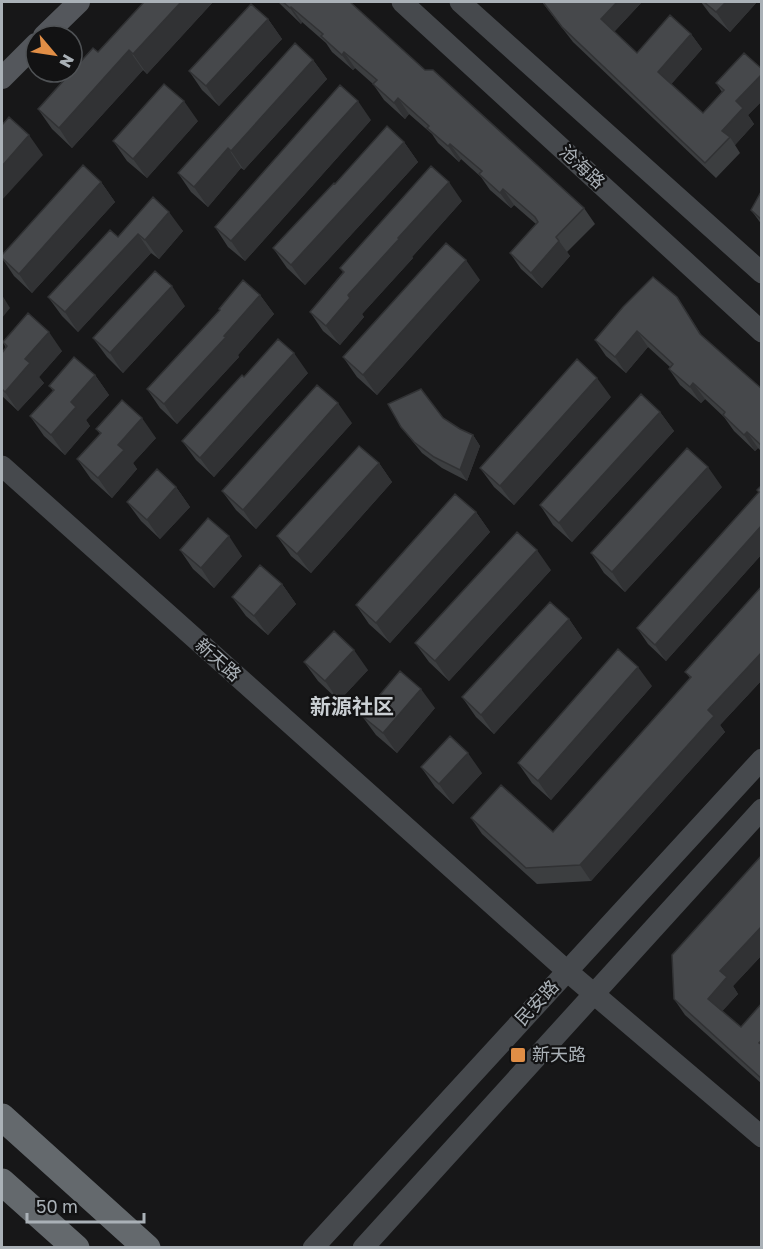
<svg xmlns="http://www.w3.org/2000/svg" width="763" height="1249" font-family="'Golos Text','Noto Sans SC',sans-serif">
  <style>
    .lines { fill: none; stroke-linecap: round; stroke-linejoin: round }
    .secondary { stroke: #46494d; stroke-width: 21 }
    .primary { stroke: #54575c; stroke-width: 22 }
    .highway { stroke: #64696d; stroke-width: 27 }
    .wall { fill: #3c3e40 }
    .shaded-wall { fill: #313234 }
    .building { fill: #46484b; stroke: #313234; stroke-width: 1.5 }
    .poi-dot { fill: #e18e46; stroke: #121213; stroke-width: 2 }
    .labels { text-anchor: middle; stroke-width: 4.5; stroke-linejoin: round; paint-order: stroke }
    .street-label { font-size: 18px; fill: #aab1b7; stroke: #121213 }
    .poi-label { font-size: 18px; fill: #aab1b7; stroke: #121213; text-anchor: start }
    .quarter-label { font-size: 21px; font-weight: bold; fill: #cacfd3; stroke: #121213 }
  </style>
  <rect width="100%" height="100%" fill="#171718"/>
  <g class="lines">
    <!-- secondary -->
    <path class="secondary" d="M402,2L762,332
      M460,2L762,273
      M2,466L567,971L762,1137
      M313,1248L762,759
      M363,1248L762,809"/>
    <!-- primary -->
    <path class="primary" d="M44,36L79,2
      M2,78L36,44"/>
    <!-- highway -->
    <path class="highway" d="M2,1117L147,1248
      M2,1182L76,1248"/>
  </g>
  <!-- wall -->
  <path class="wall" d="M144,2H213L147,74L143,70L72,148L52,129L38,109L98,52Z
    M278,2H350L425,70L584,208L595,224L567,252L570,256L542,288L521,269L510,253L536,224L514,205L511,208L490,190L481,177L461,159L459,162L438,143L432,134L409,114L405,119L384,100L373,84L355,68L353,70L332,52L326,43L302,22L301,24Z
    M542,2H640L641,3L614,32L637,53L691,34L702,49L671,84L703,113L722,92L716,83L762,69V101L748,115L754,124L735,145L740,153L716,178L573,42Z
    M701,2H757L730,32L710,14Z
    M268,19L282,39L219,106L202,90L189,71Z
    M313,60L327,79L244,170L241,168L208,207L191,192L178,173Z
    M371,120L245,261L228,247L215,227Z
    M198,121L147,178L127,161L113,141Z
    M404,142L418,162L305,285L287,268L273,248L335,184Z
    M101,182L115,202L32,293L14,276L2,258V255Z
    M762,190V225L751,210Z
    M153,197L183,231L159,259L151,253L78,332L62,316L48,297L118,237Z
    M462,201L412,257L413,258L362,314L364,317L340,345L323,331L310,312L343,272L340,268Z
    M480,280L377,395L357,377L343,357Z
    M260,295L274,314L238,355L239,357L177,424L160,408L147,389Z
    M677,297L702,336L762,389V452L758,448L755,451L734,431L724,417L705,399L701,403L680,385L669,369L670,367L648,347L626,373L606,356L595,340Z
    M185,306L123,373L107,357L93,338Z
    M3,342L62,351L39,377L44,383L18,411L2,396V353L6,348Z
    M308,373L214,477L196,460L182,441L244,377Z
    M95,375L109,395L86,420L90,426L65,455L44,436L30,416L53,391L49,386Z
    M611,397L514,505L494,487L480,468Z
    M660,412L674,431L572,542L553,525L540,505Z
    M443,418L460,429L473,435L480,446L467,481L442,468L422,453L401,427Z
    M352,423L256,529L236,510L222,491Z
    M96,429L156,438L133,463L137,469L112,498L91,479L77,459L100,434Z
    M379,463L392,482L311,573L291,556L277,536Z
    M762,485V554L666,661L648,644L637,628L759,493L757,490Z
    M176,487L190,507L160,539L141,521L127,502Z
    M722,487L625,592L604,573L591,553Z
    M476,512L490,532L390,643L369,624L356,605Z
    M180,550L242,556L214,588L193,569Z
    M551,570L449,681L429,662L415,643Z
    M282,584L296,604L268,635L246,616L232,597Z
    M762,586V680L720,725L725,732L591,881L537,884L482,834L471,818L553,832L690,678L685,672Z
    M569,619L582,638L494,734L476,717L462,697Z
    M304,662L368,670L339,701L318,681Z
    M652,686L551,800L532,783L518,763Z
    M435,708L397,753L376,735L362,716Z
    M421,767L482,773L453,804L435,787Z
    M762,855V955L733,986L738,994L722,1011L741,1027L762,1003V1084L685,1015L674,999Z"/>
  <!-- shaded-wall -->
  <path class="shaded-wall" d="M181,2H213L147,74L133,54Z
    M617,2H640L641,3L611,35L601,19Z
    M726,2H757L730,32L716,12Z
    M291,7L302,22L301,24L290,8Z
    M268,19L282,39L219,106L206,86Z
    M691,34L702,49L669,87L658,72Z
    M129,50L143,70L72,148L59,128Z
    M344,52L355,68L353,70L342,55Z
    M313,60L327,79L244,170L231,151Z
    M762,74V101L748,115L754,124L735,145L730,137L722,131L736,101Z
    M398,98L409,114L405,119L394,103Z
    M184,101L198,121L147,178L133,159Z
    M358,101L371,120L245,261L231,241Z
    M29,135L43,155L2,200V166Z
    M404,142L418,162L305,285L291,265Z
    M450,144L461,159L459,162L448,146Z
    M228,148L241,168L208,207L194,187Z
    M101,182L115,202L32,293L19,274Z
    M449,182L462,201L412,257L413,258L362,314L364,317L340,345L326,326L348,295L398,238Z
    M503,189L514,205L511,208L500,193Z
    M169,212L183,231L159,259L145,240Z
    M138,234L151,253L78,332L65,312Z
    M559,241L570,256L542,288L531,273Z
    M466,260L480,280L377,395L363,375Z
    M172,286L185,306L123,373L110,353Z
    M2,295L10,308L2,318Z
    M260,295L274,314L238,355L239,357L177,424L164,404Z
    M637,331L648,347L626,373L615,357Z
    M49,332L62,351L39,377L44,383L18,411L5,392L25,359Z
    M294,353L308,373L214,477L200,458Z
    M95,375L109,395L86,420L90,426L65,455L51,435L71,402Z
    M597,378L611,397L514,505L500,486Z
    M693,383L705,399L701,403L690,387Z
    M338,403L352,423L256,529L243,510Z
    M660,412L674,431L572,542L559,523Z
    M142,418L156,438L133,463L137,469L112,498L98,478L118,445Z
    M747,432L758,448L755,451L744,435Z
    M473,435L480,446L467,481L460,470Z
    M379,463L392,482L311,573L297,554Z
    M708,467L722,487L625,592L612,572Z
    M176,487L190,507L160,539L147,520Z
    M476,512L490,532L390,643L376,623Z
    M762,525V554L666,661L655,645Z
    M229,536L242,556L214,588L201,568Z
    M537,550L551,570L449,681L435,661Z
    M282,584L296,604L268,635L254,616Z
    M569,619L582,638L494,734L481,715Z
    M354,650L368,670L339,701L325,681Z
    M762,652V680L720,725L725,732L591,881L580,865L708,710Z
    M638,667L652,686L551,800L538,781Z
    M421,689L435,708L397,753L383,733Z
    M468,753L482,773L453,804L439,784Z
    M762,926V955L733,986L738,994L719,1015L708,999L720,971Z"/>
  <!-- building -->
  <path class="building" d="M144,2H181L133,54L129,50L59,128L38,109L93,48L98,52Z
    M283,2H350L425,70H433L584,208L556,237L559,241L531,273L510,253L538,222L535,217L503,189L500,193L479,174L482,171L450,144L448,146L427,128L429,126L398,98L394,103L373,84L377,80L344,52L342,55L321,36L323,34L291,7L290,8Z
    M543,2H617L601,19L637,53L670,15L691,34L658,72L703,113L724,90L716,83L744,53L762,69V74L736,101L743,108L722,131L730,137L705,163L562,27Z
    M704,2H726L716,12Z
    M251,4L268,19L206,86L189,71Z
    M295,43L313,60L231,151L228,148L194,187L178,173Z
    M164,84L184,101L133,159L113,141Z
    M340,85L358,101L231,241L215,227Z
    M9,117L29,135L2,166V125Z
    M387,126L404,142L291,265L273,248L334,183L335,184Z
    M83,165L101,182L19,274L2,258V255Z
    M431,166L449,182L398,238L399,239L348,295L350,298L326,326L310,312L344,272L340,268Z
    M762,190V220L751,210Z
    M153,197L169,212L145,240L138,234L65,312L48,297L110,230L118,237Z
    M446,243L466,260L363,375L343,357Z
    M155,271L172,286L110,353L93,338Z
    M653,277L677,297L700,334L762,389V446L747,432L744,435L723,415L725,412L693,383L690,387L669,369L673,364L637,331L615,357L595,340L623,307Z
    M243,280L260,295L224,336L226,337L164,404L147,389L220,310L219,309Z
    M28,313L49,332L25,359L30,363L5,392L2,389V353L7,346L3,342Z
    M278,339L294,353L200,458L182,441L242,375L244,377Z
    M74,357L95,375L71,402L76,407L51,435L30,416L54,390L49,386Z
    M577,359L597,378L500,486L480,468Z
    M317,385L338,403L243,510L222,491Z
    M421,389L443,418L460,429L473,435L460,470L434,457L414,442L401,427L388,404Z
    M641,394L660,412L559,523L540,505Z
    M122,400L142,418L118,445L124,450L98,478L77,459L101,433L96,429Z
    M359,446L379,463L297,554L277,536Z
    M687,448L708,467L612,572L591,553Z
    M157,469L176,487L147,520L127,502Z
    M762,485V525L655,645L637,628L759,492L757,490Z
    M455,494L476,512L376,623L356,605Z
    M208,518L229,536L201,568L180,550Z
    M517,532L537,550L435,661L415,643Z
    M260,565L282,584L254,616L232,597Z
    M762,586V652L708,710L714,716L580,865L526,868L471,818L501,785L553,832L691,677L685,672Z
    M550,602L569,619L481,715L462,697Z
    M334,631L354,650L325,681L304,662Z
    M618,649L638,667L538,781L518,763Z
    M400,671L421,689L383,733L362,716Z
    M450,736L468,753L439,784L421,767Z
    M762,855V926L720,971L727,977L708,999L741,1027L762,1003V1040L759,1043L762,1045V1079L674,999L672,955Z"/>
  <!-- markers -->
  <rect class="poi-dot" x="510" y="1047" width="16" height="16" rx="3"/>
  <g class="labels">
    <!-- street labels -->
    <g class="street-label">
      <text transform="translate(582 167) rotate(43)" y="6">沧海路</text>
      <text transform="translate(218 660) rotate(42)" y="6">新天路</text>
      <text transform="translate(537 1003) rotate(-47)" y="6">民安路</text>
    </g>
    <!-- poi labels -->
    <g class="poi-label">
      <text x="532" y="1061">新天路</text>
    </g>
    <!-- quarter labels -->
    <g class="quarter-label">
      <text x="352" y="714">新源社区</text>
    </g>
  </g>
  <!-- border -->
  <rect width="763" height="1249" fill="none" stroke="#aab1b7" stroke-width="6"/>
  <!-- north arrow -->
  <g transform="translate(54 54) rotate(119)"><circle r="28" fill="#121213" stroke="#4f5255" stroke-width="1.5"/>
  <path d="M0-4.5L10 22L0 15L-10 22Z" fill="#e18e46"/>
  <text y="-9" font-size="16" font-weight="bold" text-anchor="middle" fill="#aab1b7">N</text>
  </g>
  <!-- scale -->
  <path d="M27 1213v9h117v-9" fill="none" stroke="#aab1b7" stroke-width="3"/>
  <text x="36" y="1213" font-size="18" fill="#aab1b7" stroke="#121213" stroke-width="4.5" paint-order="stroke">50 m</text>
</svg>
